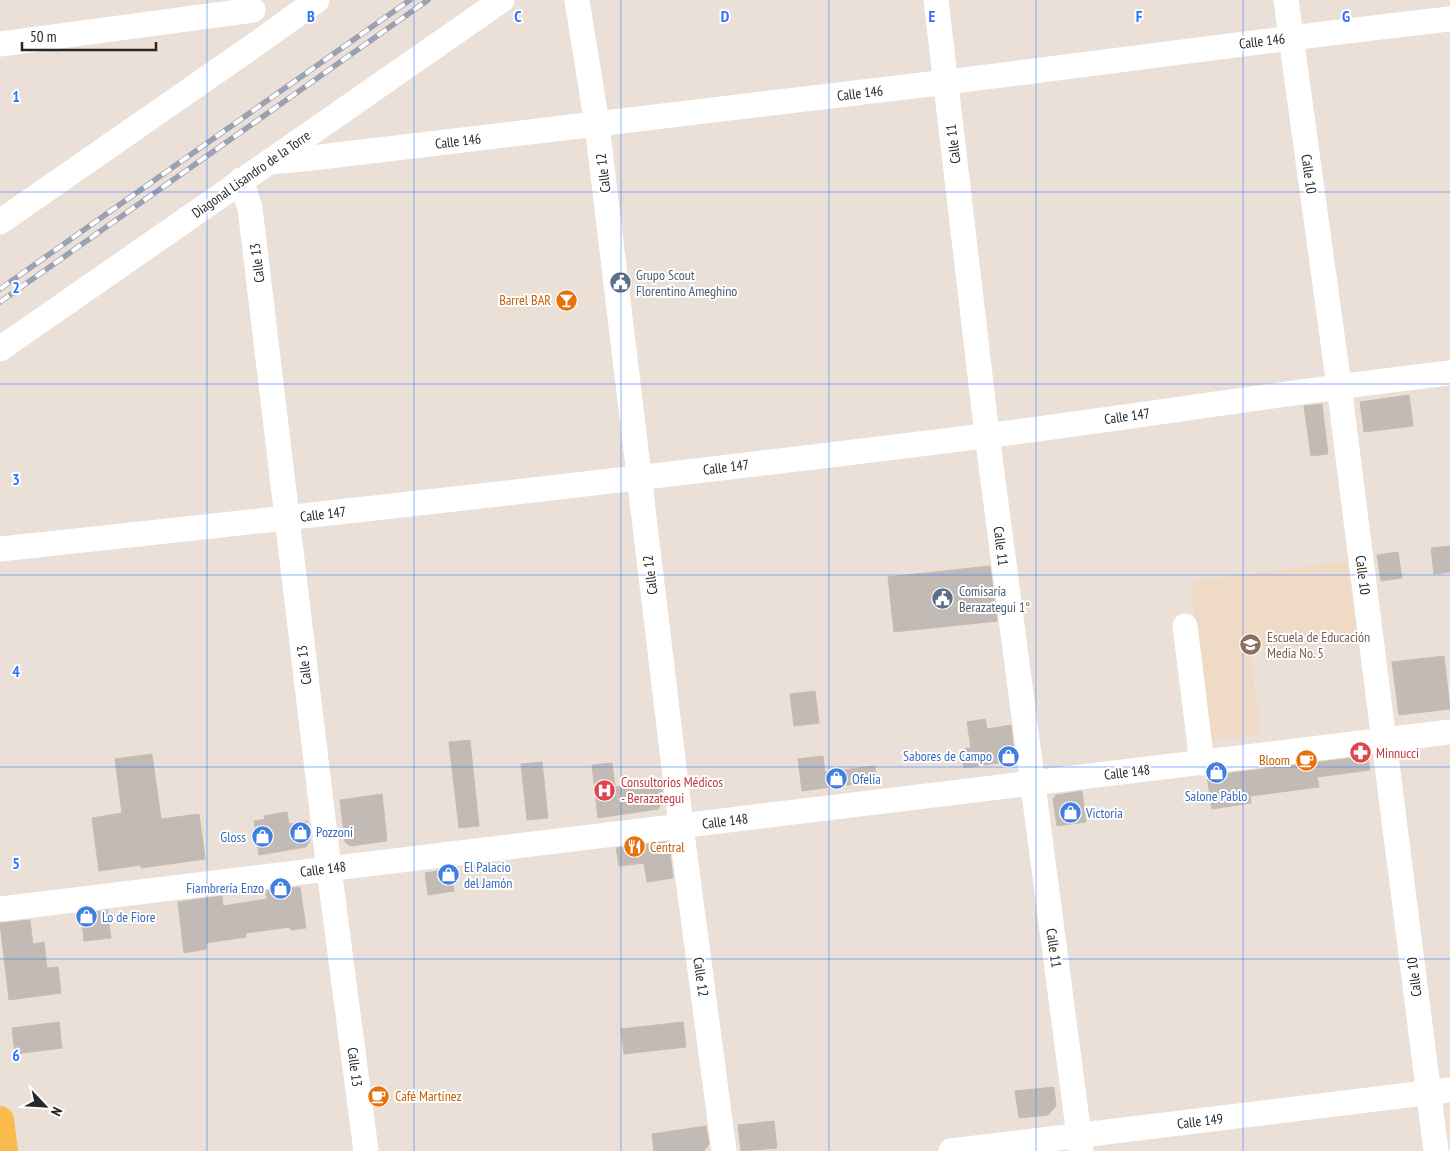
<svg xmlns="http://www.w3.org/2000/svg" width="1450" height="1151" font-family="'PT Sans Narrow',sans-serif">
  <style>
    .education { fill: #efdbc5 }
    .building { fill: #c2bab4; stroke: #c6bcb1 }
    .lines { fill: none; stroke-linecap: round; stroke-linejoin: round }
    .minor { stroke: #fff; stroke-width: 25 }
    .major { stroke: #f9ba4e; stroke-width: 28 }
    .rail-casing { stroke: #9aa1b3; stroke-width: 5.5 }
    .rail { stroke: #fff; stroke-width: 4; stroke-dasharray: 11; stroke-linecap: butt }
    .grid { fill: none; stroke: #3072ff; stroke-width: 1; stroke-opacity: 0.55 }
    .labels { text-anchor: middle; stroke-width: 4; stroke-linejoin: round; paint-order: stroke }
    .street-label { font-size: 14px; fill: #272727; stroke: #fff }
    .service-label { font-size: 14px; fill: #4e5e75; stroke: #fff; text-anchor: start }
    .food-label { font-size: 14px; fill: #c56008; stroke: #fff; text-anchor: end }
    .education-label { font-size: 14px; fill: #785e54; stroke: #fff; text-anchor: start }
    .health-label { font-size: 14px; fill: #be3a42; stroke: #fff; text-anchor: start }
    .shop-label { font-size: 14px; fill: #366cbe; stroke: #fff; text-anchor: start }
    .grid-label { font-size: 16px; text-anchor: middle; font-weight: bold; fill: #3072ff; stroke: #fff; stroke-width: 4; stroke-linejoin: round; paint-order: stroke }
  </style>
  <rect width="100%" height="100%" fill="#ebe0d7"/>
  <!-- education -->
  <path class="education" d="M1347,561L1357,638L1250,652L1261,734L1211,741L1190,582Z"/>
  <!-- building -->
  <path class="building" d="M1409,395L1413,426L1364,432L1360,402Z
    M1322,404L1328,454L1311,456L1304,406Z
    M1450,546V572L1434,574L1431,548Z
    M1398,552L1402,578L1381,581L1377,555Z
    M990,566L997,621L894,632L888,577Z
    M1444,656L1450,709L1399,715L1392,662Z
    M815,691L819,723L794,726L790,694Z
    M985,719L987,729L1011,725L1014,754L1006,762L964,768L962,755L966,754V748H971L967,722Z
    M470,740L479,826L459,828L449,742Z
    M152,754L161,819L199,814L205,859L141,868V865L99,871L92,818L122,813L115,759Z
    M823,756L825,772L875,766L876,781L802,791L798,759Z
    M1368,756L1370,770L1317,777L1319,787L1250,796L1251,803L1212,809L1207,776Z
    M542,762L548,818L527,820L521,764Z
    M612,763L615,787L661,781L663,800L658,809L598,818L592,765Z
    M1082,791L1086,822L1057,826L1053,799L1056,795Z
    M382,794L387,841L350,846L345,842L340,800Z
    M287,812L289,824L307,821L310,840L306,847L259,855L254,821L265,819L264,816Z
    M665,842L667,853H670L673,878L647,882L644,863L619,866L616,848Z
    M451,869L454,891L428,895L425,873Z
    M300,887L306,928L291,930L290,927L246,933V937L206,943V949L184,953L178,902L222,896L223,906L267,899L266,891Z
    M107,910L111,938L84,941L81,914Z
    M30,920L33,944L44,942L47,968L58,967L61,993L9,1000L0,923Z
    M59,1022L62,1048L15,1054L12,1028Z
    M683,1022L686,1047L624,1054L621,1029Z
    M1054,1087L1056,1106L1048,1115L1019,1118L1015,1091Z
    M774,1121L777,1148L741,1151L738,1125Z
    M706,1126L709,1144L704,1151H654L652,1134Z"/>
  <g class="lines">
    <!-- minor -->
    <path class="minor" d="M577,0L597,125L681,826L724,1151
      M936,0L987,435L1081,1151
      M1286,0L1339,386L1436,1151
      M0,44L253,10
      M269,162L312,158C524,133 736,109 947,82C1115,61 1282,38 1450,19
      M241,180L250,208L329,869L366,1151
      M0,222L256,44L317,0
      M0,349L502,0
      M0,549C328,514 657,477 984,436C1140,416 1294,391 1450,373
      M1185,626L1202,763
      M0,909L1450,732
      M951,1151L1450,1090"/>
    <!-- major -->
    <path class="major" d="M0,1120L4,1151"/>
    <defs>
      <path id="rail" d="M0,289L410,0
        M0,302L428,0"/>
    </defs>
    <!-- rail casing -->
    <use href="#rail" class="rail-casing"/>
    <!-- rail -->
    <use href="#rail" class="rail"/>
  </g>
  <!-- grid -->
  <path class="grid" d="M207,0V1151M414,0V1151M621,0V1151M829,0V1151M1036,0V1151M1243,0V1151M0,192H1450M0,384H1450M0,575H1450M0,767H1450M0,959H1450"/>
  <!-- icons -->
  <defs>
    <symbol id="civic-disc" viewBox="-11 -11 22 22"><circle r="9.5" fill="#5c6f8a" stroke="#fff"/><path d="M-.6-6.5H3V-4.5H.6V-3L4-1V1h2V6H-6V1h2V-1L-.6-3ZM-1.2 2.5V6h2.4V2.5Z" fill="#fff"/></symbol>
    <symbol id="bar-disc" viewBox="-11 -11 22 22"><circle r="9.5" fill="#e8710a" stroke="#fff"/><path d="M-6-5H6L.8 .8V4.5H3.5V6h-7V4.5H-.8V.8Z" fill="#fff"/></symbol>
    <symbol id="school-disc" viewBox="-11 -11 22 22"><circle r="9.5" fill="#8d6e63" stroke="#fff"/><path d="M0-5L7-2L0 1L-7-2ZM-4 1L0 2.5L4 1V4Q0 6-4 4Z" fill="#fff"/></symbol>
    <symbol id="pharmacy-disc" viewBox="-11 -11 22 22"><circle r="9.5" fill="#e0444e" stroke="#fff"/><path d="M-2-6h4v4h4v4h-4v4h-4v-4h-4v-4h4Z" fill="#fff"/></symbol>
    <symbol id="shop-disc" viewBox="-11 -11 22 22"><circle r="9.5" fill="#3f7fe0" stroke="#fff"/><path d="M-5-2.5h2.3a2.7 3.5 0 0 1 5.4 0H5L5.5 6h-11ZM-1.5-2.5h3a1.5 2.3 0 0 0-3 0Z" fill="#fff"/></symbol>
    <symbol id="cafe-disc" viewBox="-11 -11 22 22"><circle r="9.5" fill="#e8710a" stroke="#fff"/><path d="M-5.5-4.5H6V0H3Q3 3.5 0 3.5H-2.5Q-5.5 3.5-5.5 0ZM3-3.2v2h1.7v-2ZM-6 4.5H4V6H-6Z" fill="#fff"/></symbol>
    <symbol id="hospital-disc" viewBox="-11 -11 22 22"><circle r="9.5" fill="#e0444e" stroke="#fff"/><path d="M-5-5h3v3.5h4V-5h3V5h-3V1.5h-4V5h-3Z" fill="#fff"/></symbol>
    <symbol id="restaurant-disc" viewBox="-11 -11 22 22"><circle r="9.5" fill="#e8710a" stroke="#fff"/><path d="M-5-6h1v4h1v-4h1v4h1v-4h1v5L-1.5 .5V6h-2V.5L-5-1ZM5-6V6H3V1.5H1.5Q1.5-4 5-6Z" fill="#fff"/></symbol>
  </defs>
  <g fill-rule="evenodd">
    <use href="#civic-disc" x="608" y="270" width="25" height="25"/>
    <use href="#bar-disc" x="554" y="288" width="25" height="25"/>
    <use href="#civic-disc" x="930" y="586" width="25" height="25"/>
    <use href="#school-disc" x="1238" y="632" width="25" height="25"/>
    <use href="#pharmacy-disc" x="1348" y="740" width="25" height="25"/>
    <use href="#shop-disc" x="996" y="744" width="25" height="25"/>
    <use href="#cafe-disc" x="1294" y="748" width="25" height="25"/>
    <use href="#shop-disc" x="1204" y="760" width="25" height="25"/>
    <use href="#shop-disc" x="824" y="766" width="25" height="25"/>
    <use href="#hospital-disc" x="592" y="778" width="25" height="25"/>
    <use href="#shop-disc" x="1058" y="800" width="25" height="25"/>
    <use href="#shop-disc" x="288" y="820" width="25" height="25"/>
    <use href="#shop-disc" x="250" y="824" width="25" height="25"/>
    <use href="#restaurant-disc" x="622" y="834" width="25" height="25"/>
    <use href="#shop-disc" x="436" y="862" width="25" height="25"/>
    <use href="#shop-disc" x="268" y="876" width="25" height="25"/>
    <use href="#shop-disc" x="74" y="904" width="25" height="25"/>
    <use href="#cafe-disc" x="366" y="1084" width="25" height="25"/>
  </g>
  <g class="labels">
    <!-- street labels -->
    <g class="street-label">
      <text transform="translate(1262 41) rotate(-7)" y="5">Calle 146</text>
      <text transform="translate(860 93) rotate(-7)" y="5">Calle 146</text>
      <text transform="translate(458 141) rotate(-7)" y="5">Calle 146</text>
      <text transform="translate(953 144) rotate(-97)" y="5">Calle 11</text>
      <text transform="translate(603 173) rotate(-97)" y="5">Calle 12</text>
      <text transform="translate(251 174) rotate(-35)" y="5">Diagonal Lisandro de la Torre</text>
      <text transform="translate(1309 174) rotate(82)" y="5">Calle 10</text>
      <text transform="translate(257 263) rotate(-97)" y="5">Calle 13</text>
      <text transform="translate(1127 416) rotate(-8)" y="5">Calle 147</text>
      <text transform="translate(726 467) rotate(-7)" y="5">Calle 147</text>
      <text transform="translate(323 514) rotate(-7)" y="5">Calle 147</text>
      <text transform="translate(1001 546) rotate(83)" y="5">Calle 11</text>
      <text transform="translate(650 575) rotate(-97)" y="5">Calle 12</text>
      <text transform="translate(1363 575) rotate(83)" y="5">Calle 10</text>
      <text transform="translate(304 665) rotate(-97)" y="5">Calle 13</text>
      <text transform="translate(1127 772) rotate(-7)" y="5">Calle 148</text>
      <text transform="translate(725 821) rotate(-7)" y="5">Calle 148</text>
      <text transform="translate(323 869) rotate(-7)" y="5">Calle 148</text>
      <text transform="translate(1054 948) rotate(82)" y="5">Calle 11</text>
      <text transform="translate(701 977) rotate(82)" y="5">Calle 12</text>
      <text transform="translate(1414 977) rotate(-97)" y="5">Calle 10</text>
      <text transform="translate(355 1067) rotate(83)" y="5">Calle 13</text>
      <text transform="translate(1200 1121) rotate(-7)" y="5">Calle 149</text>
    </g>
    <!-- service labels -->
    <g class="service-label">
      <text x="636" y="280">Grupo Scout<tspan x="636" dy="16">Florentino Ameghino</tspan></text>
      <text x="959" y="596">Comisaría<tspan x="959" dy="16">Berazategui 1°</tspan></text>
    </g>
    <!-- food labels -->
    <g class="food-label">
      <text x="551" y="305">Barrel BAR</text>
      <text x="1290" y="765">Bloom</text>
      <text x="650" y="852" text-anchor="start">Central</text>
      <text x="395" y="1101" text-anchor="start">Café Martínez</text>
    </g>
    <!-- education labels -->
    <g class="education-label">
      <text x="1267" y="642">Escuela de Educación<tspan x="1267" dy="16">Media No. 5</tspan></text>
    </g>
    <!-- health labels -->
    <g class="health-label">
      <text x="1376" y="758">Minnucci</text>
      <text x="621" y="787">Consultorios Médicos<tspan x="621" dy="16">- Berazategui</tspan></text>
    </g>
    <!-- shop labels -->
    <g class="shop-label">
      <text x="992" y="761" text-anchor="end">Sabores de Campo</text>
      <text x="852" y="784">Ofelia</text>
      <text x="1216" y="801" text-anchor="middle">Salone Pablo</text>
      <text x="1086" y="818">Victoria</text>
      <text x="316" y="837">Pozzoni</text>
      <text x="246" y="842" text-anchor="end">Gloss</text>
      <text x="464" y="872">El Palacio<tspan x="464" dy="16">del Jamón</tspan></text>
      <text x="264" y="893" text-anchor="end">Fiambrería Enzo</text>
      <text x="102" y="922">Lo de Fiore</text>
    </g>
  </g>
  <g class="grid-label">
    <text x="311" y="22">B</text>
    <text x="518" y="22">C</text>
    <text x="725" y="22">D</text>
    <text x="932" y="22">E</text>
    <text x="1139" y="22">F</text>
    <text x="1346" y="22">G</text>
    <text x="16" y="102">1</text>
    <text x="16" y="293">2</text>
    <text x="16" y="485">3</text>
    <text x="16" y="677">4</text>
    <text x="16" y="869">5</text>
    <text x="16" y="1061">6</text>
  </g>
  <!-- north arrow -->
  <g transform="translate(45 1106) rotate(115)" stroke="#ffffff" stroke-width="4" paint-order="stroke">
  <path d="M0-4L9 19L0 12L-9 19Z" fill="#272727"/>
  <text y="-8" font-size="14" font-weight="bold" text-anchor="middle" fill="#272727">N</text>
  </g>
  <!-- scale -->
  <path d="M22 42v8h134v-8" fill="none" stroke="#272727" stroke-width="2.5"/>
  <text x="30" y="42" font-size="15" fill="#272727" stroke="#ffffff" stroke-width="4" paint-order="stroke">50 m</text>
</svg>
